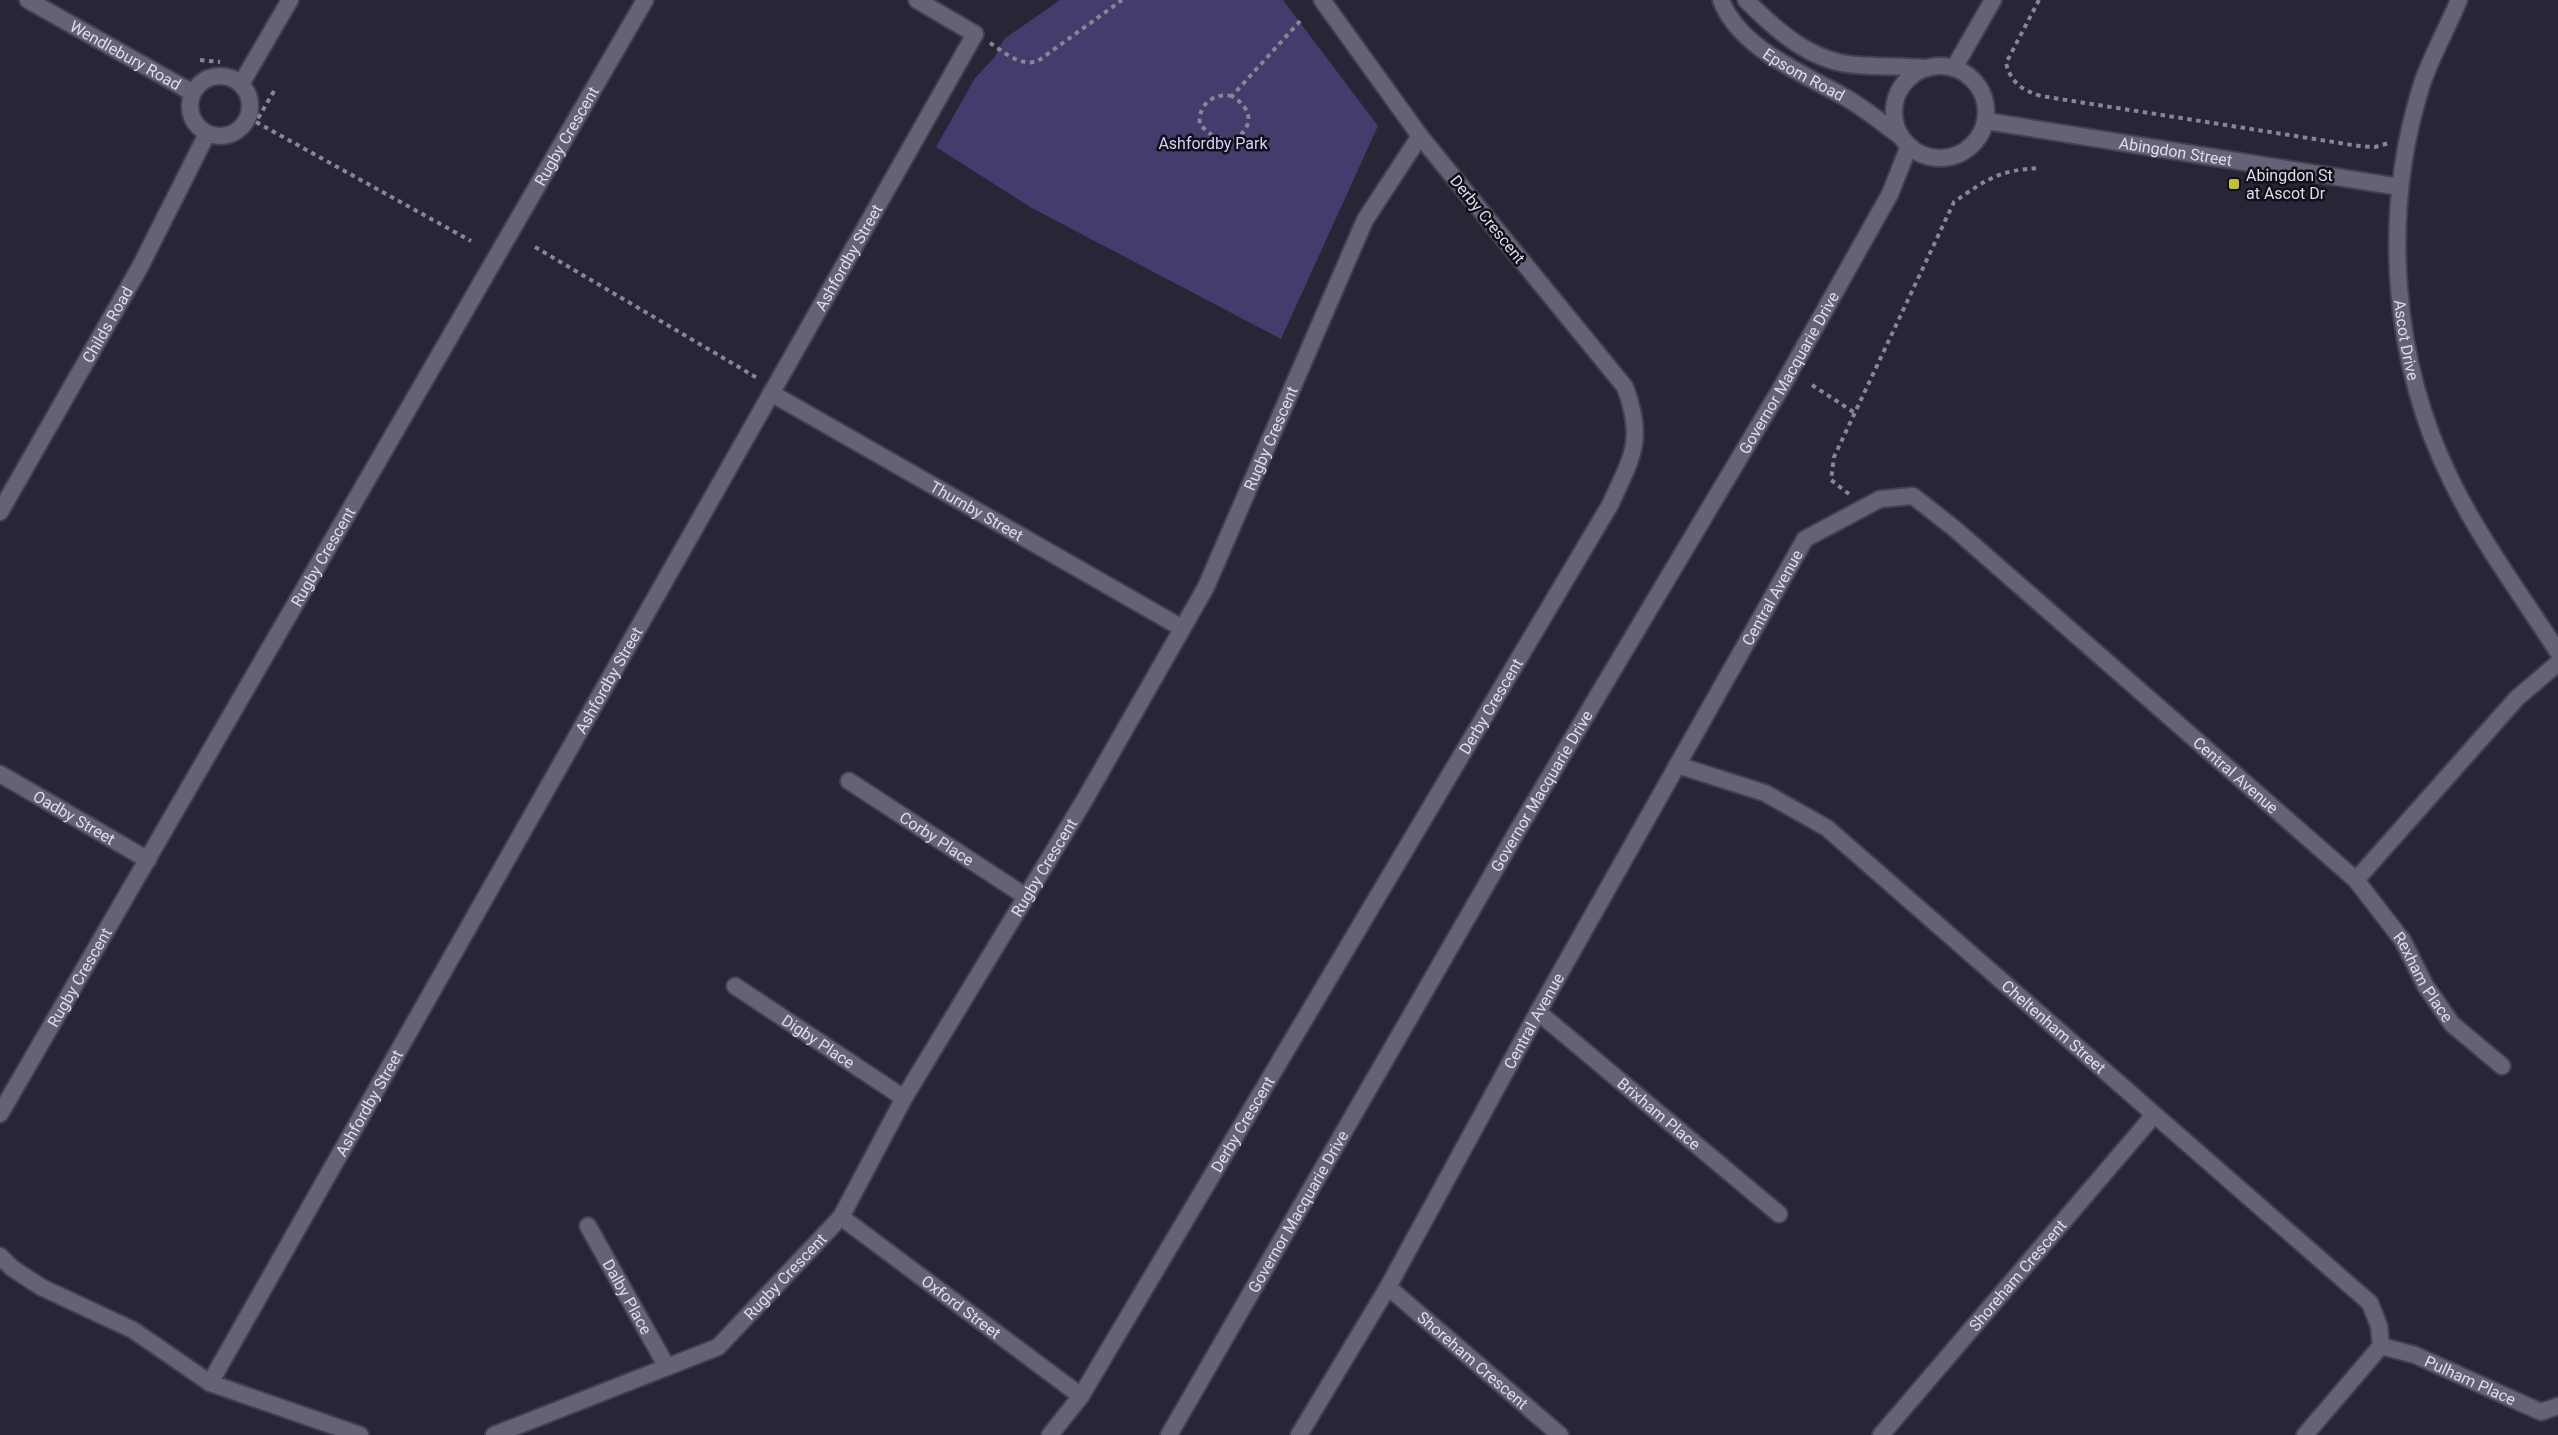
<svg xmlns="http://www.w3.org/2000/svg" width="2558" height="1435" font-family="Roboto,sans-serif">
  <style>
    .green { fill: #443c6d }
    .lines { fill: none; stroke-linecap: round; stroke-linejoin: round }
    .minor-casing { stroke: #42404f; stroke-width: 20 }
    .tertiary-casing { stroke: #42404f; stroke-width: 20 }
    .secondary-casing { stroke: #42404f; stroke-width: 20 }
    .path { stroke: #888696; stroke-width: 4; stroke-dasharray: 4.5 4.5; stroke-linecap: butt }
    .minor { stroke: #646277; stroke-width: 16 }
    .tertiary { stroke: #646277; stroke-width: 16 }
    .secondary { stroke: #646277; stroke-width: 16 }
    .poi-dot { fill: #bebf42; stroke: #111018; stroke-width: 2 }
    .labels { text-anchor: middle; stroke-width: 5; stroke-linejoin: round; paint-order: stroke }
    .street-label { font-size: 16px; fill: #deddea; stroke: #111018 }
    .park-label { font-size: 16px; fill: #d4cffc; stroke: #111018 }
    .poi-label { font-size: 16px; fill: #deddea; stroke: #111018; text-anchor: start }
  </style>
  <rect width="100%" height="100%" fill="#282537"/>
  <!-- green -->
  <path class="green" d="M1060,0H1283L1378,126L1281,339L1030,207L936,147L975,78L994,58L1004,39Z"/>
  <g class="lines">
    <defs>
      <g id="minor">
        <path id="s1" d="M28,0L193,93"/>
        <path id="s2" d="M2459,0C2447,29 2430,58 2421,87C2381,216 2392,362 2452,482C2481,541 2522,596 2558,652"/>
        <path id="s3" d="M1986,121L2400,187"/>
        <path id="s4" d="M771,393L1182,628"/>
        <path id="s5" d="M1677,765L1765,793L1827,828L2370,1303L2379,1326L2381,1346"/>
        <path id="s6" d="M0,774L148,860"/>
        <path id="s7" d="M849,781L1025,896"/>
        <path d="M2356,880L2517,698L2558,663"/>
        <path id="s8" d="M735,986L904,1098"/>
        <path id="s9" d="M1538,1012L1779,1214"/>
        <path id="s10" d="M0,1114L645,0"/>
        <path id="s11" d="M841,1217L1081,1396"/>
        <path id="s12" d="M588,1226L667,1367"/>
        <path d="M0,1256L12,1268L41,1287L133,1330L210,1383L360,1435"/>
        <path id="s13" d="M1388,1287L1560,1435"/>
        <path id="s14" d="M2381,1346L2415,1355L2541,1412L2558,1406"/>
        <path id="s15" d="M210,1383L975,34L917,0"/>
        <path id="s16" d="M494,1435L718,1347L841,1217L904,1098L1084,801L1206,587L1365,220L1420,136"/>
        <path id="s17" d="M1050,1435L1081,1396L1610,505C1632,457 1645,440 1625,387L1420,136L1322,0"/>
        <path id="s18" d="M1299,1435L1388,1287L1538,1012L1805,539L1880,499L1913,496L1955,529L2356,880L2403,941L2425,985L2452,1024L2502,1066"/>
        <path id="s19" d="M1881,1435L2154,1115"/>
        <path d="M2305,1435L2381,1346"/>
      </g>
      <g id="tertiary">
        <path id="s20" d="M1721,0C1739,48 1802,73 1843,96C1863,107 1882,123 1900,136"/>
        <path d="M1746,0C1776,30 1811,62 1856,65C1880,67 1903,66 1926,68"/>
        <circle cx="220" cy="106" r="30"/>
        <path d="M241,84L290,0"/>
        <path id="s21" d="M0,512L140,267L207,134"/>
      </g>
      <g id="secondary">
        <circle cx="1940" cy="112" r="46"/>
        <path d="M1954,68L1993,0"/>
        <path id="s22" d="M1169,1435L1519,828L1781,388L1890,194L1909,146"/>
      </g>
    </defs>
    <!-- minor casing -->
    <use href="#minor" class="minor-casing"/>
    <!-- tertiary casing -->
    <use href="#tertiary" class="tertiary-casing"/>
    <!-- secondary casing -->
    <use href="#secondary" class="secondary-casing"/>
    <!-- path -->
    <path class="path" d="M2039,0L2006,63C2011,83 2022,90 2041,96L2359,146L2375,147L2389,143
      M990,43C1004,52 1020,67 1038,61L1122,0
      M200,60L220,62
      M274,91L256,122L471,241
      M1232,96C1213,92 1197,106 1200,125L1214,137L1232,141C1254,128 1254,110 1232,96L1301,20
      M535,247L759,379
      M1812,385L1855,413
      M1849,494L1831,480L1834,457L1954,202C1987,179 1999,170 2040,168"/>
    <!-- minor -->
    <use href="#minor" class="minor"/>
    <!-- tertiary -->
    <use href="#tertiary" class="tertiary"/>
    <!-- secondary -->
    <use href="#secondary" class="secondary"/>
  </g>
  <!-- markers -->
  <rect class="poi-dot" x="2228" y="178" width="12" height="12" rx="3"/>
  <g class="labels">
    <!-- street labels -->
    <g class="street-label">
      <text dy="6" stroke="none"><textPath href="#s1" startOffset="112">Wendlebury Road</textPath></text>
      <text dy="6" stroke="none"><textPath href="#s20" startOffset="114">Epsom Road</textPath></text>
      <text dy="6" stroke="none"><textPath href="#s10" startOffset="1130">Rugby Crescent</textPath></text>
      <text dy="6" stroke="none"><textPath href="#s3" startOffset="192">Abingdon Street</textPath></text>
      <text transform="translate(1488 219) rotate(51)" y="6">Derby Crescent</text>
      <text dy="6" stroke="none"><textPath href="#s15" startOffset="1294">Ashfordby Street</textPath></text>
      <text dy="6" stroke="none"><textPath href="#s21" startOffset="216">Childs Road</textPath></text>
      <text dy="6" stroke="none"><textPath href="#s2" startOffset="351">Ascot Drive</textPath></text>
      <text dy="6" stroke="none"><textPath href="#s22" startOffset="1230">Governor Macquarie Drive</textPath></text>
      <text dy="6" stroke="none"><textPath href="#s16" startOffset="1310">Rugby Crescent</textPath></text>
      <text dy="6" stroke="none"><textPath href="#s4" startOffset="237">Thurnby Street</textPath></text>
      <text dy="6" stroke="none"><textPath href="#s10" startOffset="644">Rugby Crescent</textPath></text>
      <text dy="6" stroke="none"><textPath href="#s18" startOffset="962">Central Avenue</textPath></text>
      <text dy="6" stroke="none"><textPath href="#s15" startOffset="808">Ashfordby Street</textPath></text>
      <text dy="6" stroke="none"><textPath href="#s17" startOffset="852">Derby Crescent</textPath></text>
      <text dy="6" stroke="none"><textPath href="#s18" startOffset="1574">Central Avenue</textPath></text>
      <text dy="6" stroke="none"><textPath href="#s22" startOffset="744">Governor Macquarie Drive</textPath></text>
      <text dy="6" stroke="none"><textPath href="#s6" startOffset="86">Oadby Street</textPath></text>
      <text dy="6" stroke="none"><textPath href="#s7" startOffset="105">Corby Place</textPath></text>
      <text dy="6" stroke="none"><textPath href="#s16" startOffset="824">Rugby Crescent</textPath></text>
      <text dy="6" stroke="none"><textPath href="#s10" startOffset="158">Rugby Crescent</textPath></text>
      <text dy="6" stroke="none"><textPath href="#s18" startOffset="1852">Rexham Place</textPath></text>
      <text dy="6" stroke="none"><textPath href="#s18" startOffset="476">Central Avenue</textPath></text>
      <text dy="6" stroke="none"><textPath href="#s5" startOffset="465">Cheltenham Street</textPath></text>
      <text dy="6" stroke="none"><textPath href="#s8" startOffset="100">Digby Place</textPath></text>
      <text dy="6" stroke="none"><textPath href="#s15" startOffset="322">Ashfordby Street</textPath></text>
      <text dy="6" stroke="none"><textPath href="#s9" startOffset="158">Brixham Place</textPath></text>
      <text dy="6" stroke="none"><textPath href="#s17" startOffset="366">Derby Crescent</textPath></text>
      <text dy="6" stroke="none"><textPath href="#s22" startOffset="258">Governor Macquarie Drive</textPath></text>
      <text dy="6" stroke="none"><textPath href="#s19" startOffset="210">Shoreham Crescent</textPath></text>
      <text dy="6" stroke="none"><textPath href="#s16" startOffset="338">Rugby Crescent</textPath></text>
      <text dy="6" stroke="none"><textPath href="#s12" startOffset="81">Dalby Place</textPath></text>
      <text dy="6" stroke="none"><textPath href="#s11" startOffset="150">Oxford Street</textPath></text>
      <text dy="6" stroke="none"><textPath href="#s13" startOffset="112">Shoreham Crescent</textPath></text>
      <text dy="6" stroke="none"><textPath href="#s14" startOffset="96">Pulham Place</textPath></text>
    </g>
    <!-- park labels -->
    <g class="park-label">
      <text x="1213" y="149">Ashfordby Park</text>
    </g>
    <!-- poi labels -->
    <g class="poi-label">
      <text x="2246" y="181">Abingdon St<tspan x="2246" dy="18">at Ascot Dr</tspan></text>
    </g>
  </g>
</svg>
